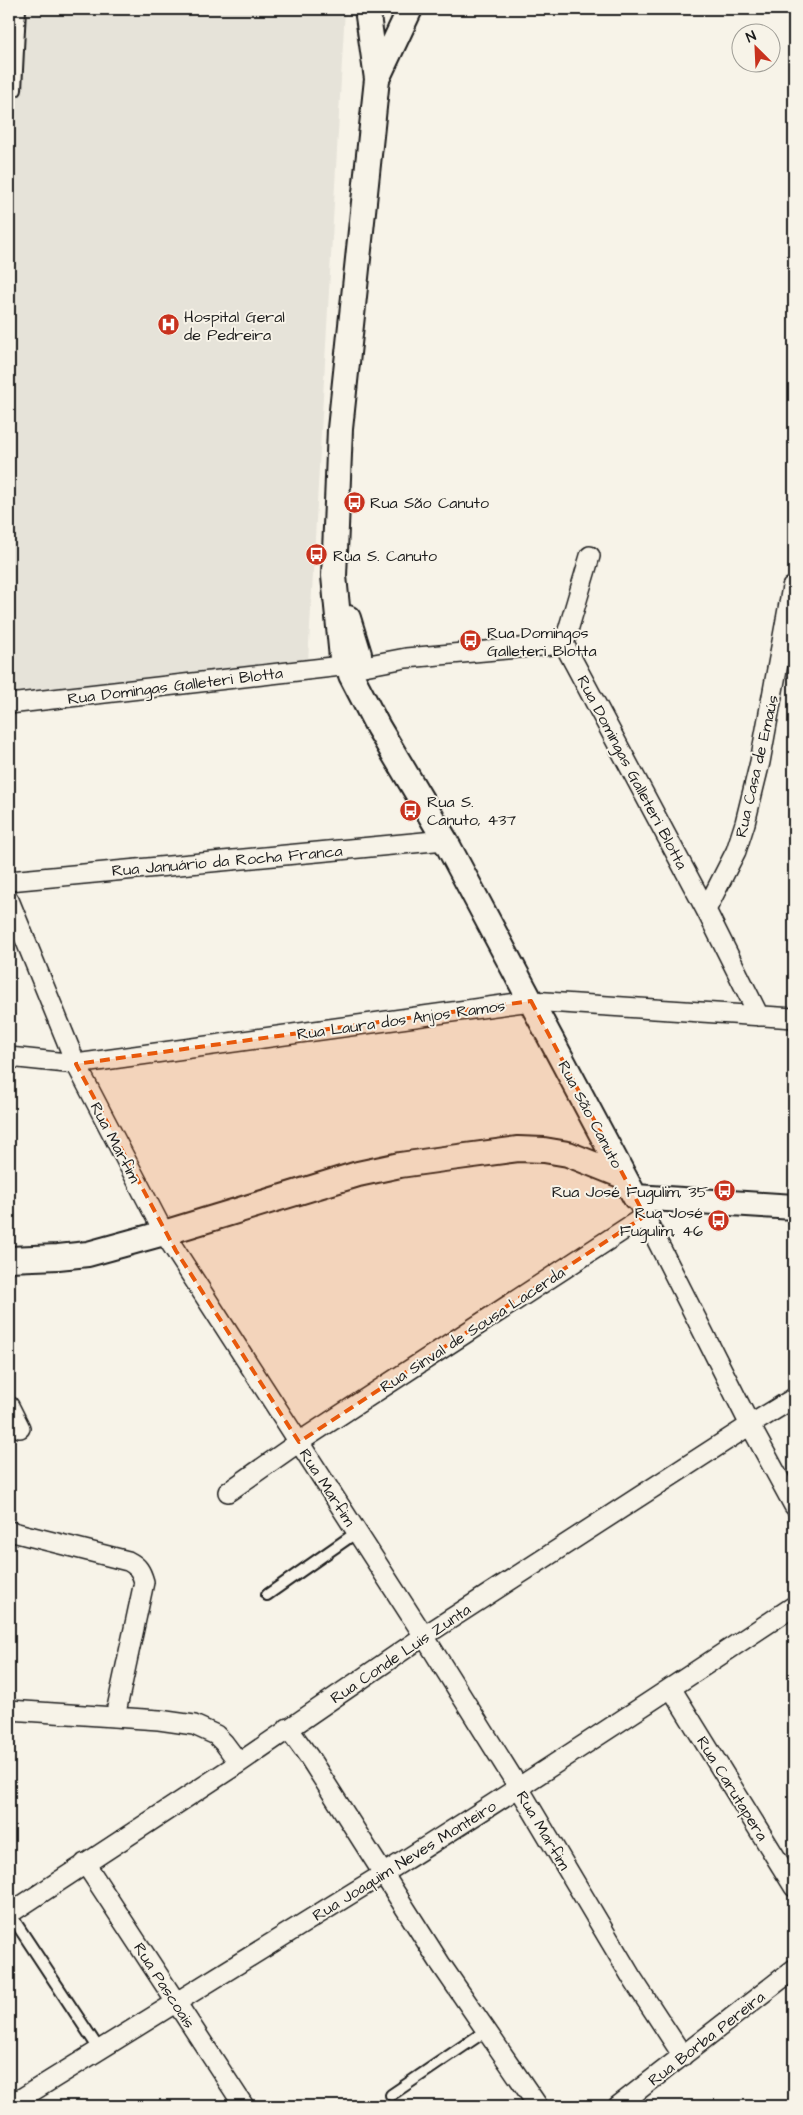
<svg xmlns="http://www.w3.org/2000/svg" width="803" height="2115" font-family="'Architects Daughter',sans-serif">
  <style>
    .built { fill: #e6e3d9 }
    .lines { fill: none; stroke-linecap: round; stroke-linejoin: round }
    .service-casing { stroke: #1c1c1c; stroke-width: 14 }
    .minor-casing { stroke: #1c1c1c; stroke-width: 22 }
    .tertiary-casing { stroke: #1c1c1c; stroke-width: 28 }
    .service { stroke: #f7f3e8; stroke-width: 10 }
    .minor { stroke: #f7f3e8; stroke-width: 19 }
    .tertiary { stroke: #f7f3e8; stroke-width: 24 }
    .marked { fill: #e8590c; fill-opacity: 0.2; stroke: #e8590c; stroke-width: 4; stroke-dasharray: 10 6; stroke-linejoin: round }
    .labels { text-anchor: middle; stroke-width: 4; stroke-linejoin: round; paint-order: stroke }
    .poi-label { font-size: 16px; fill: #1c1c1c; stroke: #f7f3e8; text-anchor: start }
    .street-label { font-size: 16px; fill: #1c1c1c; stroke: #f7f3e8 }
  </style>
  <rect width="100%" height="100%" fill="#f7f3e8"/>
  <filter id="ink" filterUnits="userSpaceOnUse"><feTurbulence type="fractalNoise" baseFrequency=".02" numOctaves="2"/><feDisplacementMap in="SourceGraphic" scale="10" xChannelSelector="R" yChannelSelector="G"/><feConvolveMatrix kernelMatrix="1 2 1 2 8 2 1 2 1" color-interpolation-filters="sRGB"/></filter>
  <g filter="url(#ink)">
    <!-- built -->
    <path class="built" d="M9,9H345L308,662L9,692Z"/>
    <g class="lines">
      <defs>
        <path id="service" d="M16,90L20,9
          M267,1595L357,1532
          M10,1914L99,2049
          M391,2095L487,2030"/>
        <path id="minor" d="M564,644L706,910L759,1016
          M564,644L590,556
          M364,666L406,658L564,644
          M9,704L341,666
          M9,881L445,840
          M9,900L76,1064L164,1233L424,1636L519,1788L632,1978L683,2056
          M706,910L736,851L745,823L760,762L792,587
          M9,1057L76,1064L531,1001L794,1018
          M639,1205L750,1425L794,1506
          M9,1406L20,1428
          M228,1492L299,1442L645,1216
          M9,1531L128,1561C138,1566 141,1571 144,1582L115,1717
          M671,1688L794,1887
          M9,1710L159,1720L194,1725L216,1735L224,1743L239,1763
          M288,1728L309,1757L440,1963L538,2106
          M85,1863L244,2106
          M9,1914L239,1763L424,1636L750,1425L794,1398
          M9,2106C133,2028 259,1952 383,1874C521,1787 658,1697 794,1606
          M618,2106L794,1969"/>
        <path id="tertiary" d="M377,79L410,9
          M348,618L359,654
          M342,658L334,576L340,429L377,79L367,9
          M351,675L378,727L445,840L635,1197L794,1207
          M9,1259L58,1257L88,1254L164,1233L358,1174L400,1165L451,1158L518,1149L544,1150L568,1154L623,1176"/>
      </defs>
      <!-- service casing -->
      <use href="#service" class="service-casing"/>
      <!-- minor casing -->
      <use href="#minor" class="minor-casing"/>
      <!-- tertiary casing -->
      <use href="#tertiary" class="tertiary-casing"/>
      <!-- service -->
      <use href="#service" class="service"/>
      <!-- minor -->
      <use href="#minor" class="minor"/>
      <!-- tertiary -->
      <use href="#tertiary" class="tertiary"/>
    </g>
  </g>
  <!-- marked area -->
  <path class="marked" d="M531,1001L645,1216L299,1442L176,1251L76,1064Z"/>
  <!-- icons -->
  <defs>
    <symbol id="hospital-disc" viewBox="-11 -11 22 22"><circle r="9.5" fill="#c8321e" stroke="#f7f3e8"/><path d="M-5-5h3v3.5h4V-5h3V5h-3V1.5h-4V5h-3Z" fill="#fff"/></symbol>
    <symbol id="bus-disc" viewBox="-11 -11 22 22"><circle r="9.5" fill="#c8321e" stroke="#f7f3e8"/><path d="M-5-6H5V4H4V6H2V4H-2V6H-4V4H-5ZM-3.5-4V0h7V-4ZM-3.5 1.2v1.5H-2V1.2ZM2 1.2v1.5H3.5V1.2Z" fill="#fff"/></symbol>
  </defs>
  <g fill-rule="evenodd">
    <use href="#hospital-disc" x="156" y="312" width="25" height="25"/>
    <use href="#bus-disc" x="342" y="490" width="25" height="25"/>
    <use href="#bus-disc" x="304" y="542" width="25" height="25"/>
    <use href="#bus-disc" x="458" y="628" width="25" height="25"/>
    <use href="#bus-disc" x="398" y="798" width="25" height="25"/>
    <use href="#bus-disc" x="712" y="1178" width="25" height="25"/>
    <use href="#bus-disc" x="706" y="1208" width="25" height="25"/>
  </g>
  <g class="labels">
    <!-- poi labels -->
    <g class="poi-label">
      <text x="184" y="322">Hospital Geral<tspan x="184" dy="18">de Pedreira</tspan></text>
      <text x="370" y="508">Rua São Canuto</text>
      <text x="333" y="561">Rua S. Canuto</text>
      <text x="487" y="638">Rua Domingos<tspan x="487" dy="18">Galleteri Blotta</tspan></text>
      <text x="427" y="807">Rua S.<tspan x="427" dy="18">Canuto, 437</tspan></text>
      <text x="708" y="1197" text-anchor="end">Rua José Fugulim, 35</text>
      <text x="703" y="1218" text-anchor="end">Rua José<tspan x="703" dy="18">Fugulim, 46</tspan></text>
    </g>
    <!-- street labels -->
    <g class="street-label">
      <text transform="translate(175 685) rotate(-7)" y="6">Rua Domingas Galleteri Blotta</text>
      <text transform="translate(756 766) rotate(-77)" y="6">Rua Casa de Emaús</text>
      <text transform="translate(633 772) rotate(62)" y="6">Rua Domingas Galleteri Blotta</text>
      <text transform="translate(227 860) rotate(-5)" y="6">Rua Januário da Rocha Franca</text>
      <text transform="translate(401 1019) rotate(-8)" y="6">Rua Laura dos Anjos Ramos</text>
      <text transform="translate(591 1114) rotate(62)" y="6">Rua São Canuto</text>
      <text transform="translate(116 1142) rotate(62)" y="6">Rua Marfim</text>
      <text transform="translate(472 1329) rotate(-33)" y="6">Rua Sinval de Sousa Lacerda</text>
      <text transform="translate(328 1487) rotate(57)" y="6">Rua Marfim</text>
      <text transform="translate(400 1653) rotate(-34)" y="6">Rua Conde Luis Zunta</text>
      <text transform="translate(733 1788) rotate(58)" y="6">Rua Carutapera</text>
      <text transform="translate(544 1830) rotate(59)" y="6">Rua Marfim</text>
      <text transform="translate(404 1860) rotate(-32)" y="6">Rua Joaquim Neves Monteiro</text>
      <text transform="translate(165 1985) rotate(57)" y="6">Rua Pascoais</text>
      <text transform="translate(706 2038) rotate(-38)" y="6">Rua Borba Pereira</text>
    </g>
  </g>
  <!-- margin -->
  <rect width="803" height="2115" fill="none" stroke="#f7f3e8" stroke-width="30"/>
  <rect x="15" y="15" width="773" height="2085" fill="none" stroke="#1c1c1c" stroke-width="2" filter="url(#ink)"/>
  <!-- north arrow -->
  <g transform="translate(756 48) rotate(336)"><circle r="24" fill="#f7f3e8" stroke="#9f9d96"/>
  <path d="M0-4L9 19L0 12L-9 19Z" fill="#c8321e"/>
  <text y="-8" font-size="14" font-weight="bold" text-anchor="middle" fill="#1c1c1c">N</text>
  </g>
</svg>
